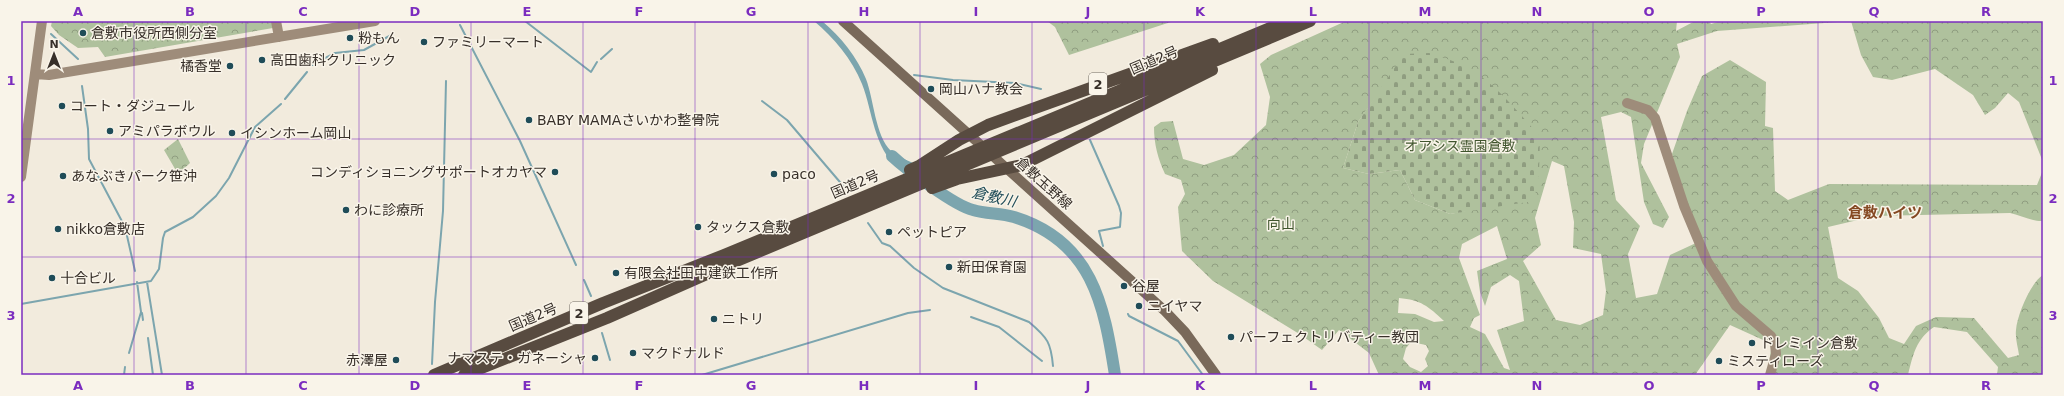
<svg xmlns="http://www.w3.org/2000/svg" width="2064" height="396" font-family="'DejaVu Sans','Noto Sans JP',sans-serif">
  <style>
    .forest { fill: url(#forest-crowns); fill-rule: evenodd }
    .cemetery { fill: url(#cemetery-stones) }
    .water { fill: #7ca5ae }
    .lines { fill: none; stroke-linecap: round; stroke-linejoin: round }
    .stream { stroke: #7ca5ae; stroke-width: 2 }
    .river { stroke: #7ca5ae; stroke-width: 12 }
    .secondary { stroke: #9e8c7a; stroke-width: 10 }
    .primary { stroke: #79695a; stroke-width: 10 }
    .highway { stroke: #584b40; stroke-width: 12 }
    .grid { fill: none; stroke: #7b2cbf; stroke-width: 1; stroke-opacity: 0.55 }
    .poi-dot { fill: #1f4c58; stroke: #f9f4e9; stroke-width: 1.5 }
    .labels { text-anchor: middle; stroke-width: 3; stroke-linejoin: round; paint-order: stroke }
    .shield { fill: #f9f4e9; stroke: #716a63; stroke-width: 1 }
    .shield-label { font-size: 13px; font-weight: bold; fill: #372f29 }
    .poi-label { font-size: 14px; fill: #372f29; stroke: #f9f4e9; text-anchor: start }
    .street-label { font-size: 14px; fill: #372f29; stroke: #f9f4e9 }
    .park-label { font-size: 14px; fill: #40552d; stroke: #f9f4e9 }
    .water-label { font-size: 15px; font-style: italic; fill: #1f4c58; stroke: #f9f4e9 }
    .neighbourhood-label { font-size: 15px; font-weight: bold; fill: #854923; stroke: #f9f4e9 }
    .neatline { fill: none; stroke: #7b2cbf; stroke-width: 1.5 }
    .grid-label { font-size: 13px; text-anchor: middle; font-weight: bold; fill: #7b2cbf }
  </style>
  <defs>
    <pattern id="forest-crowns" width="20" height="18" patternUnits="userSpaceOnUse"><rect width="20" height="18" fill="#afc19d"/><path d="M2 6a3 3 0 1 1 6 0M12 15a3 3 0 1 1 6 0" fill="none" stroke="#8f9d80"/></pattern>
    <pattern id="cemetery-stones" width="16" height="16" patternUnits="userSpaceOnUse"><rect width="16" height="16" fill="#afc19d"/><path d="M2 7V4a2 2 0 0 1 4 0v3zM10 15v-3a2 2 0 0 1 4 0v3z" fill="#8f9d80"/></pattern>
  </defs>
  <rect width="100%" height="100%" fill="#f2ebdd"/>
  <!-- forest -->
  <path class="forest" d="M52,21H272L273,28L105,57L98,47L78,48L59,35L51,26Z
    M1047,21H1174L1069,55L1055,27Z
    M1346,21H1677L1676,31L1695,21H1709L1711,24L1721,21H2043V162L2019,102L2008,93L1995,108L1985,115L1973,95L1935,69L1892,80L1873,77L1861,55L1851,21L1717,31L1677,44L1680,57L1644,144L1641,163L1669,217L1663,228L1653,224L1644,202L1631,117L1621,112L1601,117L1616,200L1640,226L1628,254L1636,298L1657,294L1670,255L1696,243L1672,154L1687,111L1702,76L1730,60L1766,82L1765,126L1773,128L1775,191L1788,200L1829,184L2037,185L2043,170V221C2034,222 2020,215 2010,213L1875,216L1828,227L1838,278L1858,291L1879,318L1889,338L1904,344L1916,326L1936,317L1974,318L2008,358L2019,355C2018,347 2015,338 2016,330C2017,315 2031,282 2043,275V375H1997L1998,367L1967,332L1934,327C1916,339 1913,355 1908,375H1767L1772,344L1730,325L1695,375H1379L1369,353L1339,330L1322,350L1301,335L1213,281L1182,251L1178,207L1185,194L1181,180L1165,174C1158,159 1154,144 1154,127L1161,122L1173,121L1183,159L1204,165L1234,155L1266,125L1270,97L1260,64L1271,55ZM1375,98L1476,209L1450,214L1415,200L1400,170L1369,174L1343,168L1358,122ZM1552,161L1564,166L1574,222L1573,248L1601,254L1606,291L1603,315L1580,325L1556,320L1523,261L1541,245L1535,218ZM1497,226L1507,259L1477,271L1480,292L1485,306L1491,287L1510,275L1519,281L1524,321L1497,330L1510,370L1504,368L1485,334L1470,327L1474,318L1480,315L1459,258L1462,244ZM1399,298C1421,300 1428,306 1444,321L1434,322L1415,314L1398,313ZM1411,342L1426,345L1429,351L1425,359L1428,366L1421,372L1410,367L1403,359L1406,348Z
    M178,139L190,163L178,174L164,150Z"/>
  <!-- cemetery -->
  <path class="cemetery" d="M1429,53C1444,58 1459,62 1472,70C1498,87 1520,114 1540,137L1539,174L1534,201L1450,214L1415,200L1400,170L1369,174L1343,168L1358,122L1404,54Z"/>
  <!-- water -->
  <path class="water" d="M814,21H822C841,37 857,57 866,79C874,100 875,135 891,151C897,156 906,160 913,163L899,169C873,147 873,112 862,84C852,59 834,38 814,21Z"/>
  <g class="lines">
    <!-- stream -->
    <path class="stream" d="M525,21L591,72L597,62
      M460,25L520,141L576,265
      M51,34L78,59
      M601,59L612,49
      M312,65L335,53L364,50L393,34
      M914,75L953,80L1015,83L1041,89
      M82,86L88,129L89,159L125,227L135,271
      M285,99L307,72
      M762,101L787,120L845,188
      M1090,140L1119,206L1121,213L1120,227L1099,231L1103,246
      M868,223L882,243L890,246L914,268L943,288L1029,322C1048,338 1051,343 1053,366
      M584,280L591,296
      M147,282L162,375
      M21,304L151,281L159,269L163,238L165,232L193,217L216,196L229,178L255,127L281,104
      M142,313L143,320
      M1128,314L1129,316L1178,341L1203,375
      M971,317L999,327L1042,361
      M602,333L610,360
      M148,338L153,375
      M129,353L141,312L137,282
      M432,364L435,302L443,211L446,81
      M124,375L125,367
      M702,375L908,313L930,310"/>
    <!-- river -->
    <path class="river" d="M892,156C906,169 955,206 973,210C986,214 1001,213 1014,217C1092,241 1104,304 1115,375"/>
    <!-- secondary -->
    <path class="secondary" d="M276,21L279,37
      M35,74L49,75L375,21
      M1627,103L1648,110L1655,118L1684,206L1707,261L1736,306L1771,336L1775,344L1776,354L1770,375
      M21,177L42,21"/>
    <!-- primary -->
    <path class="primary" d="M843,21L1165,311L1185,332L1216,375"/>
    <!-- highway -->
    <path class="highway" d="M910,170L919,166L959,140L988,125L1213,44
      M932,188L957,179L1022,165L1212,70
      M434,375L603,303L724,255L1287,21
      M464,375L607,318L734,262L1310,21"/>
  </g>
  <!-- grid -->
  <path class="grid" d="M134,21V375M246,21V375M359,21V375M471,21V375M583,21V375M695,21V375M808,21V375M920,21V375M1032,21V375M1144,21V375M1256,21V375M1369,21V375M1481,21V375M1593,21V375M1705,21V375M1818,21V375M1930,21V375M21,139H2043M21,257H2043"/>
  <!-- markers -->
  <g class="poi-dot">
    <circle cx="83" cy="33" r="4"/>
    <circle cx="350" cy="38" r="4"/>
    <circle cx="424" cy="42" r="4"/>
    <circle cx="262" cy="60" r="4"/>
    <circle cx="230" cy="66" r="4"/>
    <circle cx="931" cy="89" r="4"/>
    <circle cx="62" cy="106" r="4"/>
    <circle cx="529" cy="120" r="4"/>
    <circle cx="110" cy="131" r="4"/>
    <circle cx="232" cy="133" r="4"/>
    <circle cx="555" cy="172" r="4"/>
    <circle cx="774" cy="174" r="4"/>
    <circle cx="63" cy="176" r="4"/>
    <circle cx="346" cy="210" r="4"/>
    <circle cx="698" cy="227" r="4"/>
    <circle cx="58" cy="229" r="4"/>
    <circle cx="889" cy="232" r="4"/>
    <circle cx="949" cy="267" r="4"/>
    <circle cx="616" cy="273" r="4"/>
    <circle cx="52" cy="278" r="4"/>
    <circle cx="1124" cy="286" r="4"/>
    <circle cx="1139" cy="306" r="4"/>
    <circle cx="714" cy="319" r="4"/>
    <circle cx="1231" cy="337" r="4"/>
    <circle cx="1752" cy="343" r="4"/>
    <circle cx="633" cy="353" r="4"/>
    <circle cx="595" cy="358" r="4"/>
    <circle cx="396" cy="360" r="4"/>
    <circle cx="1719" cy="361" r="4"/>
  </g>
  <g class="labels">
    <!-- shield labels -->
    <g class="shield">
      <rect x="1089" y="73" width="18" height="22" rx="3"/>
      <rect x="570" y="302" width="18" height="22" rx="3"/>
    </g>
    <g class="shield-label">
      <text x="1098" y="89">2</text>
      <text x="579" y="318">2</text>
    </g>
    <!-- poi labels -->
    <g class="poi-label">
      <text x="91" y="38">倉敷市役所西側分室</text>
      <text x="358" y="43">粉もん</text>
      <text x="432" y="47">ファミリーマート</text>
      <text x="270" y="65">高田歯科クリニック</text>
      <text x="222" y="71" text-anchor="end">橘香堂</text>
      <text x="939" y="94">岡山ハナ教会</text>
      <text x="70" y="111">コート・ダジュール</text>
      <text x="537" y="125">BABY MAMAさいかわ整骨院</text>
      <text x="118" y="136">アミパラボウル</text>
      <text x="240" y="138">イシンホーム岡山</text>
      <text x="547" y="177" text-anchor="end">コンディショニングサポートオカヤマ</text>
      <text x="782" y="179">paco</text>
      <text x="71" y="181">あなぶきパーク笹沖</text>
      <text x="354" y="215">わに診療所</text>
      <text x="706" y="232">タックス倉敷</text>
      <text x="66" y="234">nikko倉敷店</text>
      <text x="897" y="237">ペットピア</text>
      <text x="957" y="272">新田保育園</text>
      <text x="624" y="278">有限会社田中建鉄工作所</text>
      <text x="60" y="283">十合ビル</text>
      <text x="1132" y="291">谷屋</text>
      <text x="1147" y="311">ニイヤマ</text>
      <text x="722" y="324">ニトリ</text>
      <text x="1239" y="342">パーフェクトリバティー教団</text>
      <text x="1760" y="348">ドレミイン倉敷</text>
      <text x="641" y="358">マクドナルド</text>
      <text x="587" y="363" text-anchor="end">ナマステ・ガネーシャ</text>
      <text x="388" y="365" text-anchor="end">赤澤屋</text>
      <text x="1727" y="366">ミスティローズ</text>
    </g>
    <!-- street labels -->
    <g class="street-label">
      <text transform="translate(1154 60) rotate(-23)" y="5">国道2号</text>
      <text transform="translate(1044 183) rotate(42)" y="5">倉敷玉野線</text>
      <text transform="translate(855 184) rotate(-23)" y="5">国道2号</text>
      <text transform="translate(533 317) rotate(-23)" y="5">国道2号</text>
    </g>
    <!-- park labels -->
    <g class="park-label">
      <text x="1460" y="151">オアシス霊園倉敷</text>
      <text x="1281" y="229">向山</text>
    </g>
    <!-- water labels -->
    <g class="water-label">
      <text transform="translate(994 197) rotate(13)" y="5">倉敷川</text>
    </g>
    <!-- neighbourhood labels -->
    <g class="neighbourhood-label">
      <text x="1885" y="218">倉敷ハイツ</text>
    </g>
  </g>
  <!-- border -->
  <rect width="2064" height="396" fill="none" stroke="#f9f4e9" stroke-width="44"/>
  <!-- north arrow -->
  <g transform="translate(54 54)" stroke="#f9f4e9" stroke-width="3" paint-order="stroke">
  <path d="M0-3L7 15L0 10L-7 15Z" fill="#372f29"/>
  <text y="-6" font-size="11" font-weight="bold" text-anchor="middle" fill="#372f29">N</text>
  </g>
  <rect x="22" y="22" width="2020" height="352" class="neatline"/>
  <g class="grid-label">
    <text x="78" y="16">A</text>
    <text x="190" y="16">B</text>
    <text x="303" y="16">C</text>
    <text x="415" y="16">D</text>
    <text x="527" y="16">E</text>
    <text x="639" y="16">F</text>
    <text x="751" y="16">G</text>
    <text x="864" y="16">H</text>
    <text x="976" y="16">I</text>
    <text x="1088" y="16">J</text>
    <text x="1200" y="16">K</text>
    <text x="1313" y="16">L</text>
    <text x="1425" y="16">M</text>
    <text x="1537" y="16">N</text>
    <text x="1649" y="16">O</text>
    <text x="1761" y="16">P</text>
    <text x="1874" y="16">Q</text>
    <text x="1986" y="16">R</text>
    <text x="11" y="85">1</text>
    <text x="2053" y="85">1</text>
    <text x="11" y="203">2</text>
    <text x="2053" y="203">2</text>
    <text x="11" y="320">3</text>
    <text x="2053" y="320">3</text>
    <text x="78" y="390">A</text>
    <text x="190" y="390">B</text>
    <text x="303" y="390">C</text>
    <text x="415" y="390">D</text>
    <text x="527" y="390">E</text>
    <text x="639" y="390">F</text>
    <text x="751" y="390">G</text>
    <text x="864" y="390">H</text>
    <text x="976" y="390">I</text>
    <text x="1088" y="390">J</text>
    <text x="1200" y="390">K</text>
    <text x="1313" y="390">L</text>
    <text x="1425" y="390">M</text>
    <text x="1537" y="390">N</text>
    <text x="1649" y="390">O</text>
    <text x="1761" y="390">P</text>
    <text x="1874" y="390">Q</text>
    <text x="1986" y="390">R</text>
  </g>
</svg>
